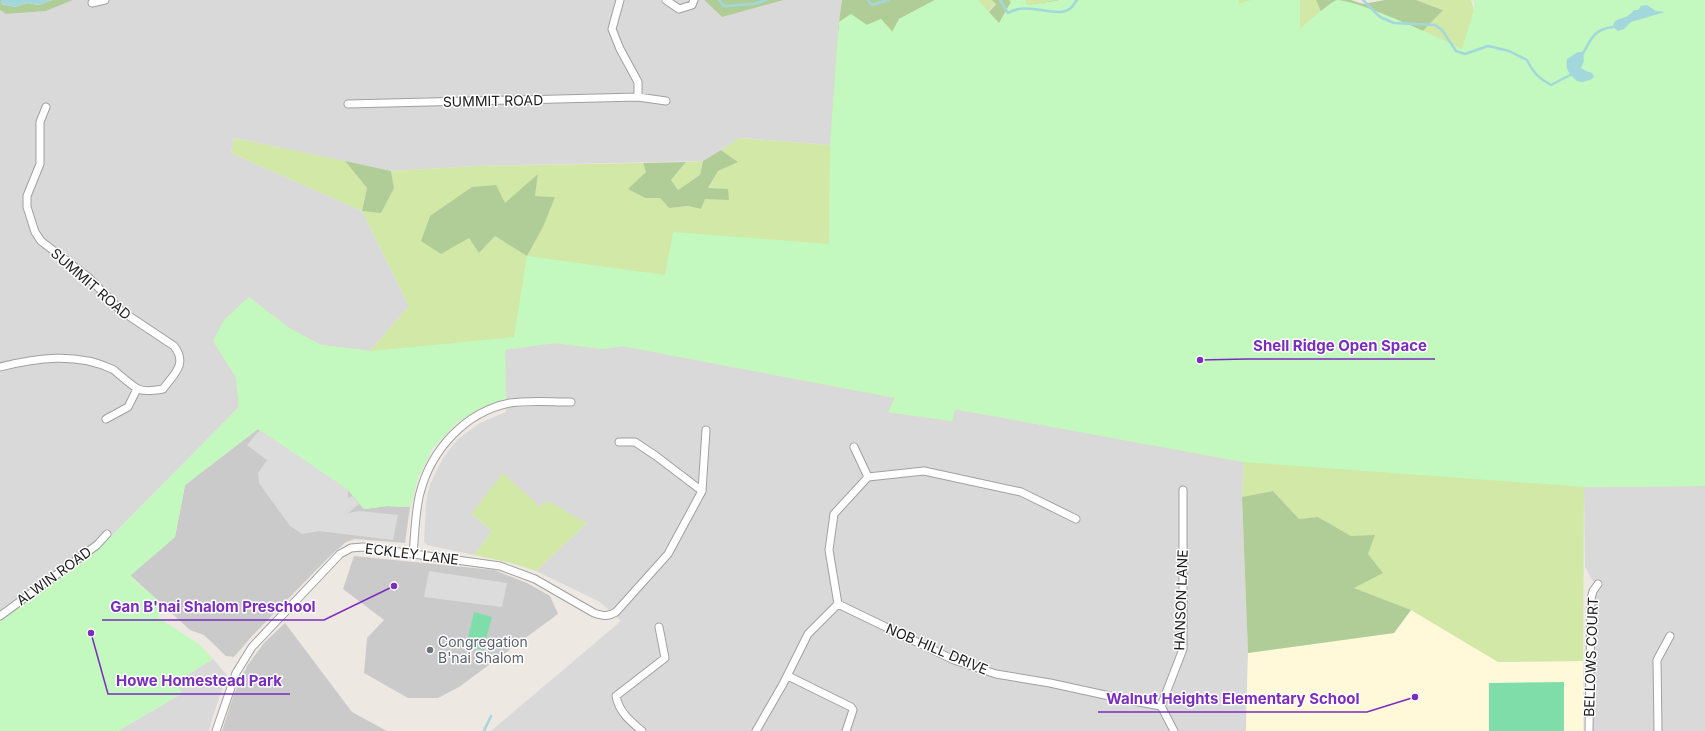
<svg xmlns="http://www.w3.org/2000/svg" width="1705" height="731" font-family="Inter,sans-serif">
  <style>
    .residential { fill: #dad9d9 }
    .education { fill: #fff9da }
    .religious { fill: #cacaca }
    .grass { fill: #d2e8a7; fill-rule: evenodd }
    .forest { fill: #b0cd97 }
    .park { fill: #c3f9be }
    .pitch { fill: #7fdda9 }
    .parking { fill: #dcdcdc }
    .water { fill: #a2d8dc }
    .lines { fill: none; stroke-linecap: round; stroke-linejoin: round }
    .stream { stroke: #a2d8dc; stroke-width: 2.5 }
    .street-casing { stroke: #a0a0a0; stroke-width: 9 }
    .street { stroke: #fff; stroke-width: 7 }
    .worship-dot { fill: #6b7280; stroke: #fff; stroke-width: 1.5 }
    .labels { text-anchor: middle; stroke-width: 3; stroke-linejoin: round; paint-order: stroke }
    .street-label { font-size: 14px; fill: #1c1c1c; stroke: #fff }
    .worship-label { font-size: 14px; fill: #5b616d; stroke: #fff; text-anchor: start }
    .leader { fill: none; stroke: #7b2cbf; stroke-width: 1.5 }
    .callout-dot { fill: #7b2cbf; stroke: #fff; stroke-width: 1.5 }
    .callout-label { font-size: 15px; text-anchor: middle; font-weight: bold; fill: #7b2cbf; stroke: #fff; stroke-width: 3; stroke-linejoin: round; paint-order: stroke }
  </style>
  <rect width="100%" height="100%" fill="#eee8e2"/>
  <!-- residential -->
  <path class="residential" d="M73,0H704L722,17L784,0H842L830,145L740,138L703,161L477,166L391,171L234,138L231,153L362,211L409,306L370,351L321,345L289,328L249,297L213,341L236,377L239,407L100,548L0,621V10L6,14L46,11Z
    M555,343L603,349L622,346L633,348L896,398L888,412L952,421L954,409L1244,462L1242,497L1248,653L1246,731H491L621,621L600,602L536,571L587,523L540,507L471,514L492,531L474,555L427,545L424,542L426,503L430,484L443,458L458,439L480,423L506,412L505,349Z
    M1705,486V731H1593L1594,583L1585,567L1584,487Z
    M213,659L227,675L214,713L209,731H118L181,694L176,682Z"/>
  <!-- education -->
  <path class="education" d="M1411,610L1498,662L1583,661V731H1246L1248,653L1394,633Z"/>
  <!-- religious -->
  <path class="religious" d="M258,429L348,490L364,509L387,506L410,507L405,543L355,539L346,542L329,557L252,636L234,657L226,656L204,635L190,630L130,575L175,537L185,485Z
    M354,556L494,570L527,583L550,596L558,614L459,687L438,698H408L364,673L367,638L384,620L343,589Z
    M285,623L352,712L387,731H222L234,694L247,666L264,643Z"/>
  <!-- grass -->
  <path class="grass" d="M935,0H992L996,3L975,26L1057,1L1027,5L1011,3L1009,0H1316L1321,12L1442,9L1416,0H1471L1474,10L1479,0H1705V486L1584,487L1583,661L1498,662L1411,610L1354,588L1351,536L1318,517L1299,519L1273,491L1242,497L1244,462L955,409L952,421L888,412L895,398L634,348L622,346L603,349L555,343L505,349L506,398L480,408L456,423L432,449L418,477L410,507L387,506L364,509L348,490L258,429L239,407L236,377L213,341L224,320L249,297L289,328L321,345L370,351L409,306L362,211L231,153L234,138L345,161L367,188L362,211L394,188L391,171L477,166L643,163L646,172L629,189L645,198H660L669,208L688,206L701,209L708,189L718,171L738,162L721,150L739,138L830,145L838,30L881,19H899ZM538,174L535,196L554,197L543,227L527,255L495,236L479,253L469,238Z
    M703,161L700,175L678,190L671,180L686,162Z
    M503,473L540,507L547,501L587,523L536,571L511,563L474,555L492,531L471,514Z"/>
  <!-- forest -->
  <path class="forest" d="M0,0H1V4L15,7L27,3L39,5L52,0H73L46,11L6,14L0,10Z
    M704,0H784L722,17Z
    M842,0H935L899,19L893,32L881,19L851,32L838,30Z
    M992,0H1009L1011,3L1027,5L1058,0L997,41L989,12L996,4Z
    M1316,0H1351L1363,4L1385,0H1416L1443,10L1413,41L1321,12Z
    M721,150L738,162L718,171L708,188L728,189L729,200L705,199L701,209L688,206L669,208L660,198H645L628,189L646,172L643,163L686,162L671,180L678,190L700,175L703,161Z
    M345,161L391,171L394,188L381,213L362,211L367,188Z
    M538,174L535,196L555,197L543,227L527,256L495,236L479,253L469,238L441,254L421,241L430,216L472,187L496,185L505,203Z
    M1273,491L1299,519L1318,517L1351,536L1375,535L1368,554L1383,573L1354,588L1411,610L1394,633L1248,653L1242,497Z"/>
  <!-- park -->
  <path class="park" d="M935,0H978L999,23L1012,0H1025L1027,5L1061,0H1239V4L1251,0H1300V29C1307,23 1330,2 1337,0C1357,0 1441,38 1462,49L1474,10V0H1705V486L1584,487L1244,462L955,409L952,421L888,412L895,398L633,348L622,346L603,349L555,343L505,350L506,398L480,408L456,423L432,449L418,477L410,507L387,506L364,509L348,490L258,429L185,485L175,537L130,576L161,603L159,618L199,644L213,659L176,682L182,693L118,731H0V621L100,548L239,407L236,377L213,341L224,320L249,297L289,328L321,345L371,351L514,337L527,256L665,275L673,232L829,244L830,145L839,22L851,14L867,25L881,19L892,32L899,19Z"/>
  <!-- pitch -->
  <path class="pitch" d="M474,612L492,617L483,650L466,646Z
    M1564,682V731H1489V683Z"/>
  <!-- parking -->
  <path class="parking" d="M260,430L348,490V498L353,496L359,504L348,513L359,511L398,515L393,540L319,531L302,534L290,526L259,483L258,473L267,460L247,445Z
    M429,571L507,583L502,607L424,597Z"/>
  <!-- water -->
  <path class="water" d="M1,0H52L39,5L27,3L15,7L1,4Z
    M1647,5L1656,11L1665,12L1631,22L1624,29L1618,31L1613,27C1614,17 1623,20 1629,15C1631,14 1632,12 1634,10H1638L1641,6Z
    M1578,52H1583L1584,61L1581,68L1586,71L1592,73L1594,77L1590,80L1582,82L1577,81C1569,74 1565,70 1567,59Z"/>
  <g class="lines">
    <!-- stream -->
    <path class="stream" d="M719,0L724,6L753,4L766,0
      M868,0L872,5L888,0
      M1000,0L1008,13C1029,0 1056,20 1071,8C1073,6 1075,2 1077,0
      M1363,0L1380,17L1394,23L1435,25L1442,30L1456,51L1465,54L1488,46L1509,51L1527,60C1532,72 1539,79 1551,85L1572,74
      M1582,55C1591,40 1593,29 1613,27
      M484,731L491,716"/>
    <defs>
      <path id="street" d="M620,0L612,29L620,49L638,82V97
        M666,0L679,9L692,5L694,0
        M92,3L105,0
        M348,104L638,97L666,101
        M0,367C36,358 76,352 112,369C115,370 118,374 121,376C138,391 140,393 163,389C174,374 188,364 174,346L120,310L88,277L41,241L35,232L27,207V196L40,164V122L46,107
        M106,419L128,407L137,389
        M619,442H635L656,456L702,491
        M854,447L868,477
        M413,554C415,534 415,512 420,493C431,450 465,412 510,403C529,400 551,402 571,402
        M838,604L829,550L834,514L868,477L924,471L1021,492L1076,519
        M0,616L97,545L107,534
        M788,676L851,707L853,710L846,731
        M1161,706L1183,649V490
        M216,731L236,673L252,647L340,554L351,548L363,547L500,566L535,579L594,613C603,616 608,617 616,612L668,554L702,491L706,430
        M642,731C630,721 619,712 616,696L665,658L659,627
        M756,731L783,684L808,634L838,604L954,660L996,674L1050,683L1128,700L1161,706L1174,731
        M1589,731L1591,599L1593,591L1598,584
        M1658,731L1657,660L1670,636"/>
    </defs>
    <!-- street casing -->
    <use href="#street" class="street-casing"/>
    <!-- street -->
    <use href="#street" class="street"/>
  </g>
  <!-- markers -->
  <circle class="worship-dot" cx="430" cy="650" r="4"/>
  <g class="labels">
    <!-- street labels -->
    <g class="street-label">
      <text transform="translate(493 101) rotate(-1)" y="5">SUMMIT ROAD</text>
      <text transform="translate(91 284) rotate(41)" y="5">SUMMIT ROAD</text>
      <text transform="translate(412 554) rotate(7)" y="5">ECKLEY LANE</text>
      <text transform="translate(54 576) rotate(-36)" y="5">ALWIN ROAD</text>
      <text transform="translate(1181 600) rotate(-88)" y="5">HANSON LANE</text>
      <text transform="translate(937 649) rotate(23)" y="5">NOB HILL DRIVE</text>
      <text transform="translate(1591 657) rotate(-88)" y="5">BELLOWS COURT</text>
    </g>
    <!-- worship labels -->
    <g class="worship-label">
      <text x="438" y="647">Congregation<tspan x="438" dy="16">B'nai Shalom</tspan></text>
    </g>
  </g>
  <!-- callouts -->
  <path class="leader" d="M1200 360L1246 359H1435M394 586L324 620H102M91 633L108 694H290M1415 697L1367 712H1098"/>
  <g class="callout-dot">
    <circle cx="1200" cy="360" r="4"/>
    <circle cx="394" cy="586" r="4"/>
    <circle cx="91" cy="633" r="4"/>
    <circle cx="1415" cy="697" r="4"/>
  </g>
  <g class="callout-label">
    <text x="1340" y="351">Shell Ridge Open Space</text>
    <text x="213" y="612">Gan B'nai Shalom Preschool</text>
    <text x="199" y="686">Howe Homestead Park</text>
    <text x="1233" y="704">Walnut Heights Elementary School</text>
  </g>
</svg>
